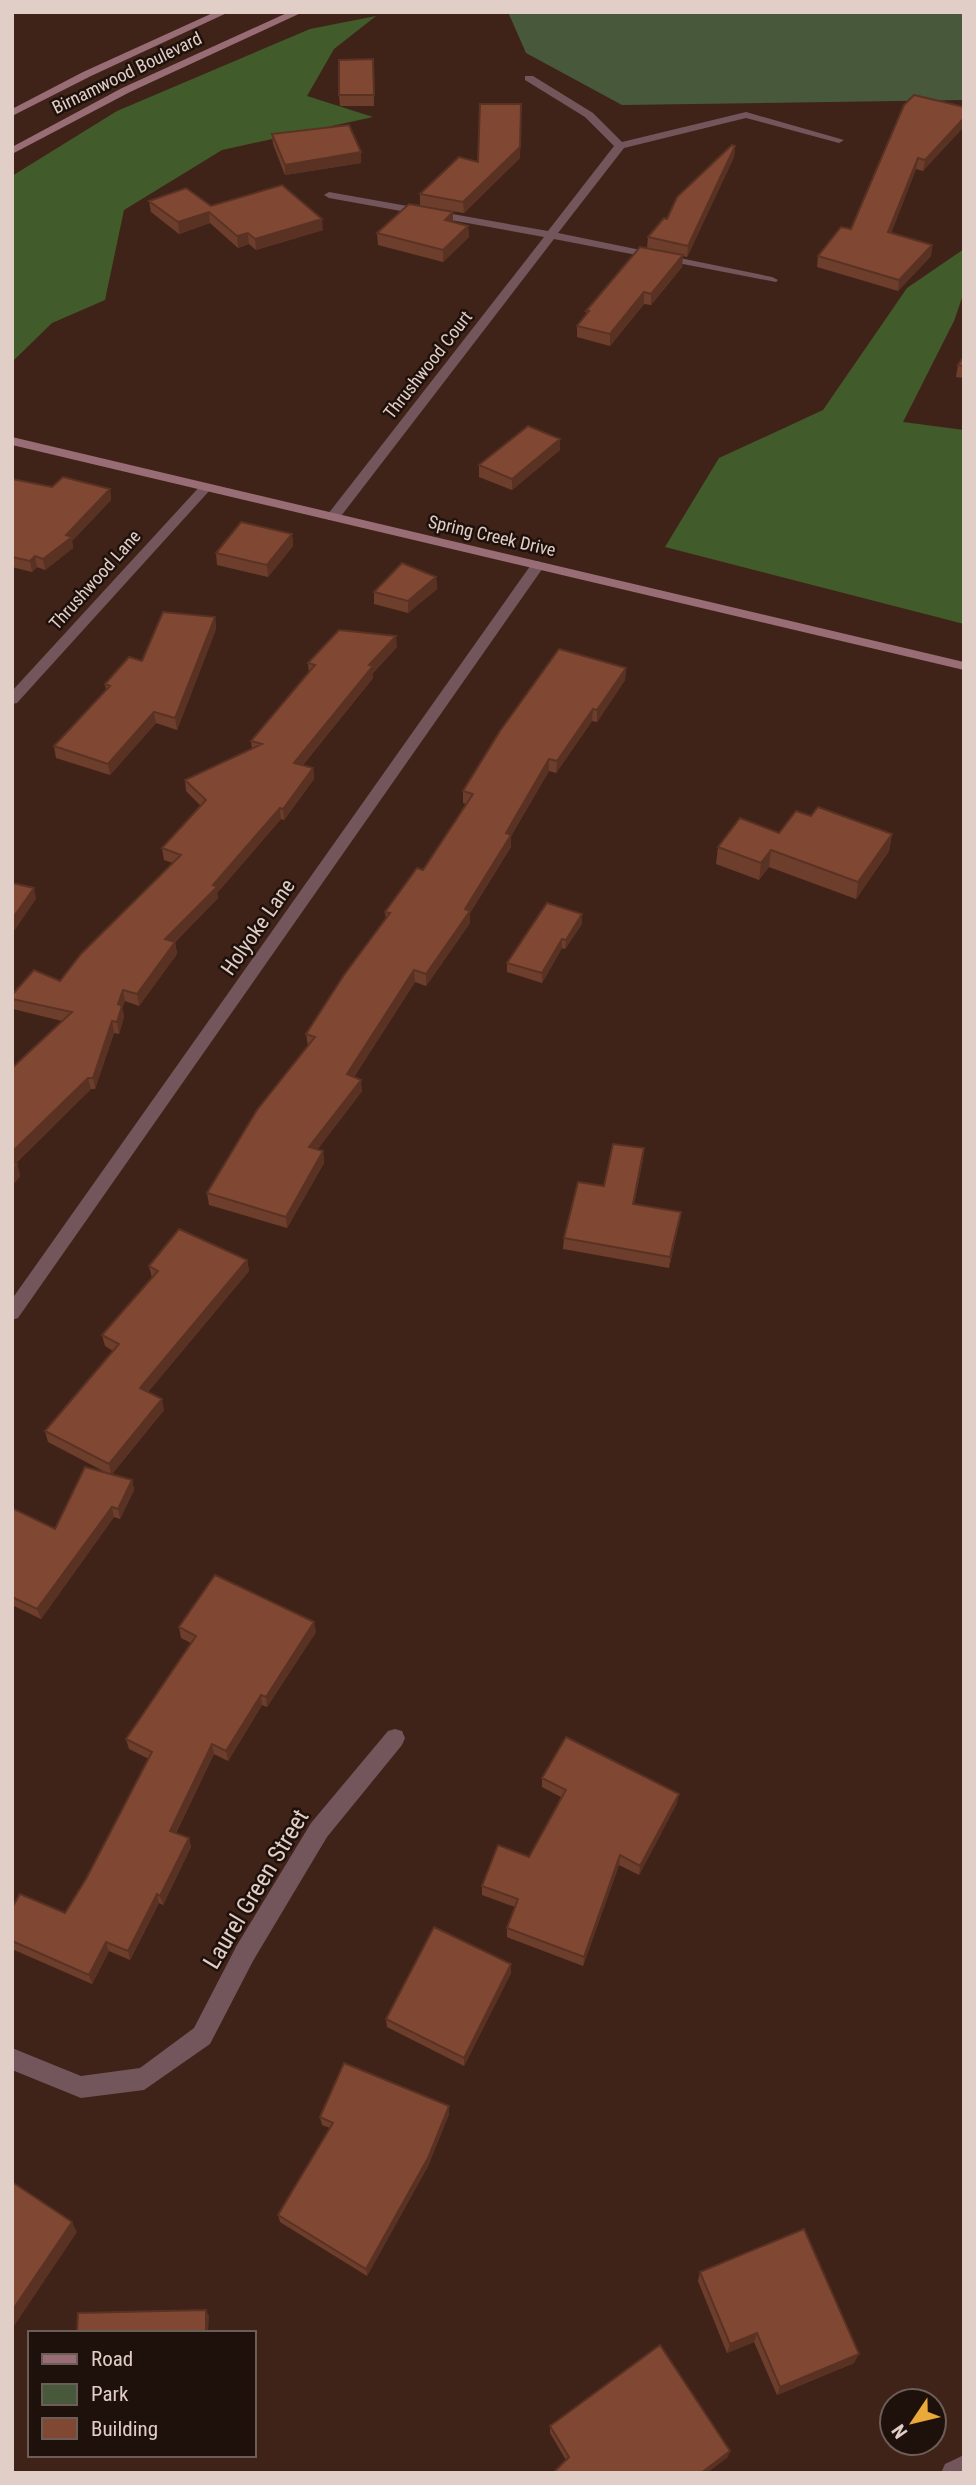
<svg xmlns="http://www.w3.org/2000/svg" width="976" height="2485" font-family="'Roboto Condensed',sans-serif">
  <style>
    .green { fill: #47593a }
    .forest { fill: #415c2a }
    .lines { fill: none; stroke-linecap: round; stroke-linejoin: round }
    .street { fill: #72565b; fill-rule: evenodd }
    .secondary { fill: #986d75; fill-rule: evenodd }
    .wall { fill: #6e3e2c }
    .shaded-wall { fill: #5a3224 }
    .building { fill: #804833; stroke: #5a3224; stroke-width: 2 }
    .labels { text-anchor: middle; stroke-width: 5; stroke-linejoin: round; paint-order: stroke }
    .far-street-label { font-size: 18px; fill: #e1cec6; stroke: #1e110c }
    .street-label { font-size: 21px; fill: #e1cec6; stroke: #1e110c }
    .near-street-label { font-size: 24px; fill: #e1cec6; stroke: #1e110c }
  </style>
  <rect width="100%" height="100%" fill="#402318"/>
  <!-- green -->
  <path class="green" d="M508,12H964V100L622,105L526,53Z"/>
  <!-- forest -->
  <path class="forest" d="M376,16L334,49L307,96L373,117L222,150L124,210L105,300L52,323L12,362V176L117,111L310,29Z
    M964,249V292L954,321L903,422L964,430V624L665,547L719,458L823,410L907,288Z"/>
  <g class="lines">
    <!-- street -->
    <path class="street" d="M525,76H533L593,113L622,142L746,112L844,140L839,143L746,118L624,148L558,233L772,277L778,280L776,282L554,239L338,520H328V514L544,237L329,198L324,195L329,192L548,231L614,146L585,117L525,80Z
      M206,483L212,487L210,490L17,703L12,704V691L202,484Z
      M538,561L545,565L18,1318L12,1320V1299L533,562Z
      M395,1729L402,1731L405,1738L402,1745L327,1837L253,1961L210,2044L144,2090L81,2098L12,2070V2048L81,2076L140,2068L194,2028L237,1945L311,1823L388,1731Z
      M964,2455V2473H941L945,2464Z"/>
    <!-- secondary -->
    <path class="secondary" d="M215,12H229L91,76L12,116V109L83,72Z
      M289,12H303L130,92L12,154V147L122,88Z
      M12,437L964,662V670L12,445Z"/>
  </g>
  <!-- wall -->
  <path class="wall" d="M373,59L374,106H340L339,95Z
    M521,104L520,158L464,213L420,206V194L478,162Z
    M964,107L923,171L916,169L891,233L932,245L931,256L898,291L817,267L818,256L851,229Z
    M272,134L361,163L285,175L273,144Z
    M735,146L734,157L687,257L683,256L682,267L651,305L644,304L610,346L577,337V326L586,316V311L647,248L648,237L667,219Z
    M149,201L211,206L323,230L256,250L249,244L238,248L210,223L179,234L151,212Z
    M453,222L468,226L469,237L443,262L378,245L377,233Z
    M964,356V378L956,377L958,365Z
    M560,439V450L512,490L479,477V465Z
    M12,479L52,487L110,489L111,500L72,541L73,548L45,570L37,567L32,572L12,567Z
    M292,534L293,546L268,577L217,565L216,553Z
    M436,577L437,589L408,613L374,604V592Z
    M215,617L216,629L177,730L156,723L110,775L56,758L54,746L106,690L105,684Z
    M397,647L373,673V678L303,765L313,768L314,779L284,820L281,819L217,893L218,898L175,942L177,954L139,1006L125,1001L122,1008L124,1017L119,1034L114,1033L95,1089H91L15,1164H17L20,1176L12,1186V1068L62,1021L13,1009L12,995L60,981L173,863L164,860L162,848L201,806L186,791L185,780L252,749L251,741L309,672L308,663Z
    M626,668L625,680L597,722L592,721L556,773L549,771L511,836V847L470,913V923L426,986L415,982L354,1077L362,1091L317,1150L323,1151L324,1163L287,1228L209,1205L207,1193L308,1046L306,1034L386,919L385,912L423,870L466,804L463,803V791Z
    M811,816L892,834L889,851L856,899L769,867L759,880L716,864L718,847L779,833Z
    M582,924L565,949L562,948L542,983L507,972V963Z
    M643,1159L634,1204L679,1223L669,1268L563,1249L564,1238L604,1186Z
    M247,1260L249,1271L148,1392L164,1410L112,1474L132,1480L134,1490L120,1519L114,1517L41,1619L14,1606L12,1609V1508L55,1529L107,1473L48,1442L45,1431L113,1351L105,1346L102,1335L152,1278L149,1266Z
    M179,1627L316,1632L267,1707L262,1705L228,1761L214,1754L176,1833L189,1838L191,1847L163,1905L159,1903L130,1960L109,1951L92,1984L12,1949V1908L65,1913L86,1879L149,1759L129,1749L126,1739L191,1643L181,1638Z
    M542,1778L677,1803L639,1875L619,1865L583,1966L507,1937V1928L515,1907L482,1895V1886L529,1857L561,1797L542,1787Z
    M511,1964V1973L464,2066L387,2027L386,2019Z
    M449,2114L428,2166L367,2276L280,2222L278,2215L330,2128L322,2125L320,2117Z
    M700,2272L854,2363L777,2395L754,2342L727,2353L698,2281Z
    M550,2426L730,2451L727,2458L566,2460L550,2433Z"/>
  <!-- shaded-wall -->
  <path class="shaded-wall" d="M964,118V127L923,171L925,160Z
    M735,146L734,157L687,257L688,246Z
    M520,147V158L464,213L463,202Z
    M361,152V163L285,175V165Z
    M918,158L916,169L887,244L888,232Z
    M209,212L210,223L179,234L178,222Z
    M453,212V223L445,220Z
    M322,219L323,230L256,250L255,239Z
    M468,226L469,237L443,262V250Z
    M248,233L249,244L238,248L237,236Z
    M932,245L931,256L898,291L899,280Z
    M683,255L682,267L651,305V294Z
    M644,292V304L610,346V334Z
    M560,439V450L512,490V479Z
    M110,489L111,500L72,541L73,548L45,570L43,559Z
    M292,534L293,546L268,577L267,565Z
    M35,556L37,567L32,572L30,561Z
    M436,577L437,589L408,613V601Z
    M215,617L216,629L177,730L175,718Z
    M396,636L397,647L373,673V678L295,774L294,763L369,665Z
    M626,668L625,680L597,722V710Z
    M593,709L592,721L556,773L557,761Z
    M154,712L156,723L110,775L108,764Z
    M549,759V771L511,836V847L470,913V923L426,986V974Z
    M313,768L314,779L284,820L283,809Z
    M280,808L281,819L217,893L218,898L166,950L165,939Z
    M892,834L889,851L856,899L858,882Z
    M771,850L769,867L759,880L761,863Z
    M34,888L36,899L12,934V919Z
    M582,914V924L565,949L566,940Z
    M562,939V948L542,983V973Z
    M175,942L177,954L139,1006L137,994Z
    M414,970L415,982L348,1086L347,1074Z
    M123,990L125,1001L122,1008L124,1017L119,1034L117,1022L118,1004Z
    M112,1021L114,1033L95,1089L93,1078Z
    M88,1078L91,1089L12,1166V1152Z
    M361,1080L362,1091L310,1159L309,1147Z
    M644,1148L643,1159L632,1215L633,1204Z
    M323,1151L324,1163L287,1228L286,1217Z
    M17,1164L20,1176L12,1186V1171Z
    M681,1212L679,1223L669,1268L670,1257Z
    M247,1260L249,1271L142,1399L140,1388Z
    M162,1399L164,1410L111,1475L109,1464Z
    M132,1480L134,1490L120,1519L118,1509Z
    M112,1507L114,1517L41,1619L37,1609Z
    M314,1622L316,1632L267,1707L266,1697Z
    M261,1695L262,1705L228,1761L226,1751Z
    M212,1744L214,1754L172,1840L170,1831Z
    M679,1794L677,1803L639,1875L640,1866Z
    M189,1838L191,1847L163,1905L160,1896Z
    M620,1855L619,1865L583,1966L584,1957Z
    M157,1894L159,1903L130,1960L128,1951Z
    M106,1942L109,1951L92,1984L89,1975Z
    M511,1964V1973L464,2066V2058Z
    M449,2106V2114L428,2166L367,2276L366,2269Z
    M72,2222L77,2232L12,2329V2311Z
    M206,2310L209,2316L208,2333H206Z
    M757,2333L754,2342L727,2353L730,2344Z
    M859,2354L854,2363L777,2395L780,2387Z
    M730,2451L727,2458L707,2473H701Z"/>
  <!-- building -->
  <path class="building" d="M373,59L374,95H339V60Z
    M914,95L964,107V118L925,160L918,158L888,232L932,245L899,280L818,256L841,227L851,229L904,105Z
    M480,104H521L520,147L463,202L420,194L459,157L478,162Z
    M349,125L361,152L285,165L272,134Z
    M732,145L735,146L688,246L648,237L664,218L667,219L677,197Z
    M282,185L322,219L255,239L248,233L237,236L209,212L178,222L149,201L186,188L211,206Z
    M409,204L453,212L445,220L468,226L443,250L377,233Z
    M640,247L683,255L651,294L644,292L610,334L577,326L589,311H586Z
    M964,356V366L958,365Z
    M528,426L560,439L512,479L479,465Z
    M63,477L110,489L66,535L72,537L43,559L35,556L30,561L12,557V479L52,487Z
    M241,522L292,534L267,565L216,553Z
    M402,563L436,577L408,601L374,592Z
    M163,612L215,617L175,718L154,712L108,764L54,746L110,686L105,684L129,657L142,661Z
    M339,630L396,636L369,665L373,666L294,763L313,768L283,809L280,808L213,885L217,887L165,939L175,942L137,994L123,990L118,1004L122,1006L117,1022L112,1021L93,1078H88L12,1152V1068L72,1012L12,999V995L34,970L60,981L81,954L181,855L162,848L206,800L185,780L262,744L251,741L315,665L308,663Z
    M559,649L626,668L597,710L593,709L557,761L549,759L506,833L511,835L465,909L470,911L426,974L414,970L347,1074L361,1080L309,1147L323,1151L286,1217L207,1193L257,1110L315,1037L306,1034L344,975L390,913L385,912L417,868L423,870L473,794L463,791L500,731Z
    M818,807L892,834L858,882L771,850L761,863L718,847L740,818L779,833L796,811L811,816Z
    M12,883L34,888L12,919Z
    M547,903L582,914L566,940L562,939L542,973L507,963Z
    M613,1144L644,1148L633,1204L681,1212L670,1257L564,1238L578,1182L604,1186Z
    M12,1163L17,1164L12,1171Z
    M179,1229L247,1260L140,1388L162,1399L109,1464L45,1431L119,1344L102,1335L158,1271L149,1266Z
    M85,1467L132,1480L118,1509L112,1507L37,1609L12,1597V1508L55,1529Z
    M215,1575L314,1622L266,1697L261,1695L226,1751L212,1744L170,1831L189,1838L160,1896L157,1894L128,1951L106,1942L89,1975L12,1941V1908L20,1894L65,1913L86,1879L152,1752L126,1739L196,1636L179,1627Z
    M566,1737L679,1794L640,1866L620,1855L584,1957L507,1928L518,1899L482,1886L498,1845L529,1857L566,1790L542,1778Z
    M434,1927L511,1964L464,2058L386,2019Z
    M344,2063L449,2106L428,2158L366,2269L278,2215L333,2123L320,2117Z
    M12,2182L72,2222L12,2311Z
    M804,2229L859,2354L780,2387L757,2333L730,2344L700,2272Z
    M206,2310V2333H77L78,2313Z
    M660,2345L730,2451L701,2473H553L569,2457L550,2426Z"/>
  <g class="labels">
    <!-- far-street labels -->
    <g class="far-street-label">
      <text transform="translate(127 73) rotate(-26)" y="6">Birnamwood Boulevard</text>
      <text transform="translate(428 365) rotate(-52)" y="6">Thrushwood Court</text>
      <text transform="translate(492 536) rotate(13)" y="6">Spring Creek Drive</text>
      <text transform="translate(95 580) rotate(-48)" y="6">Thrushwood Lane</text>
    </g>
    <!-- street labels -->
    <g class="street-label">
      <text transform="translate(258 927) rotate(-55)" y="7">Holyoke Lane</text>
    </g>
    <!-- near-street labels -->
    <g class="near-street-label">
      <text transform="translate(256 1889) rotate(-59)" y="8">Laurel Green Street</text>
    </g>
  </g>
  <!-- border -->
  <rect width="976" height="2485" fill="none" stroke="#e1cec6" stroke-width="28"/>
  <!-- legend -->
  <rect x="28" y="2331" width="228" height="126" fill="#1e110c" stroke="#6c5d56" stroke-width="2"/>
  <rect x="42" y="2354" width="35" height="10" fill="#986d75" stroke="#6c5d56" stroke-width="2"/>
  <text x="91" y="2366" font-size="21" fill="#e1cec6">Road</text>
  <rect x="42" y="2384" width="35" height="21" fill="#47593a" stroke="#6c5d56" stroke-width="2"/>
  <text x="91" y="2401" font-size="21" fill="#e1cec6">Park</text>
  <rect x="42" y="2418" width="35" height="21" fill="#804833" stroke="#6c5d56" stroke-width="2"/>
  <text x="91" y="2436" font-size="21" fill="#e1cec6">Building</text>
  <!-- north arrow -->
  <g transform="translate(913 2422) rotate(235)"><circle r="33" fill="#1e110c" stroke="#6c5d56" stroke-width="2"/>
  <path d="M0-5L12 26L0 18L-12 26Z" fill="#eba93a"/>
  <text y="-10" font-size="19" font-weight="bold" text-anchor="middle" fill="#e1cec6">N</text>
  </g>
</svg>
